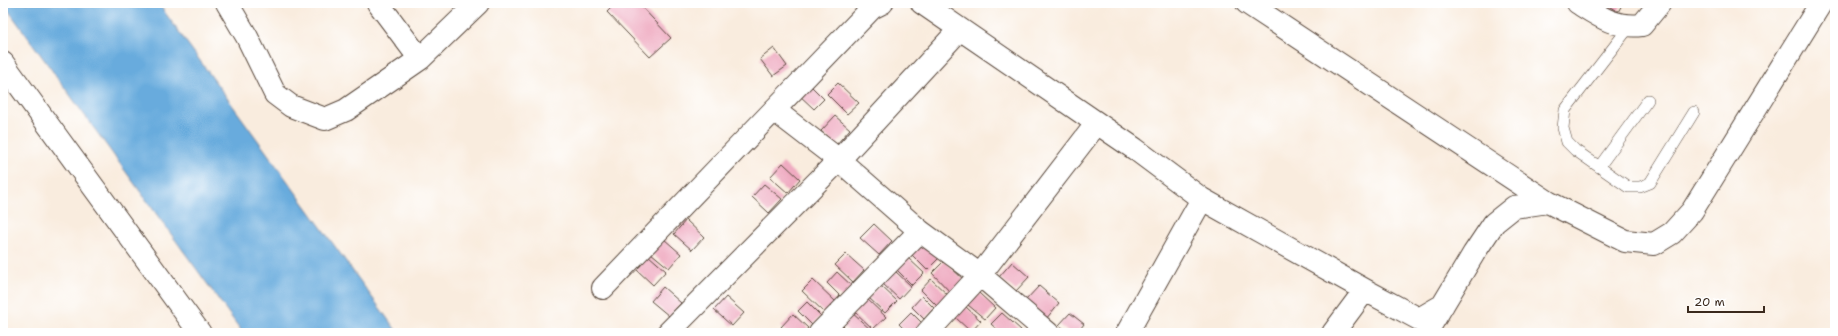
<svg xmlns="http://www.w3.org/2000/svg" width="1838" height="336" font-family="'Shantell Sans',sans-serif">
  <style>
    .water { fill: #68abdd; stroke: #526a7e }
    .building { fill: #efabc1 }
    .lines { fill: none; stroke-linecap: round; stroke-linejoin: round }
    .service-casing { stroke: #58473b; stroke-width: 12 }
    .minor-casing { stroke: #58473b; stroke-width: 24 }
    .service { stroke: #fff; stroke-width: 11 }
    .minor { stroke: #fff; stroke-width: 22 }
  </style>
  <rect width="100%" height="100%" fill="#fff"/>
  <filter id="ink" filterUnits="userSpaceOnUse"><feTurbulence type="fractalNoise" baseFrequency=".025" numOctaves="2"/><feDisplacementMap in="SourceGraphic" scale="8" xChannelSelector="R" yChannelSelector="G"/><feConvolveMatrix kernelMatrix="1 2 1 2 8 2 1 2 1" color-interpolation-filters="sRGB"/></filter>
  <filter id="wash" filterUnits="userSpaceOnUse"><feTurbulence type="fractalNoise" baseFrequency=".012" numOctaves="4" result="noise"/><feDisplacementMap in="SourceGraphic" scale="16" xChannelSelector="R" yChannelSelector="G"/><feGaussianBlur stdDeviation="0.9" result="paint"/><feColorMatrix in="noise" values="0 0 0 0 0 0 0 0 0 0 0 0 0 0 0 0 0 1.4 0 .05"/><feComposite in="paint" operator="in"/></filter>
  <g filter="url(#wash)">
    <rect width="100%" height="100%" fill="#f9ecde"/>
    <!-- water -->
    <path class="water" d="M3,3H158L398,333H243Z"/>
    <g id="blocks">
      <!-- building -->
      <path class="building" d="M616,3H638L671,38L650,57L607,12Z
        M1604,3H1623L1618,12Z
        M774,48L787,66L773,76L760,59Z
        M808,83L824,99L814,109L798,94Z
        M838,83L859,103L847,114L827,94Z
        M835,116L850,129L836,145L821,131Z
        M783,163L800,179L788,193L770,177Z
        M764,184L782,199L769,213L752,197Z
        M686,220L704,237L692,250L674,234Z
        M874,224L892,241L879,255L860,238Z
        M664,239L681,254L669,268L651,253Z
        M923,242L939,258L927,270L911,254Z
        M846,254L864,270L853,282L835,265Z
        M648,255L666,271L653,285L636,269Z
        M907,257L924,273L912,285L896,269Z
        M944,261L965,281L952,294L932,273Z
        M1012,262L1029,277L1016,291L999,277Z
        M895,271L911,286L899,299L882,283Z
        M837,272L853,287L842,298L827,283Z
        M931,279L949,296L938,307L921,290Z
        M813,280L836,302L825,313L802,291Z
        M880,285L897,301L885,313L868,297Z
        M1039,286L1059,303L1046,319L1025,301Z
        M663,287L681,303L669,316L651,301Z
        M979,293L995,308L985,319L968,305Z
        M922,296L934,308L924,319L912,307Z
        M726,297L744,313L732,326L714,310Z
        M865,297L886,317L873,329L853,310Z
        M807,302L821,316L812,325L798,311Z
        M965,306L981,321L971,332L955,317Z
        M851,312L871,330L869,333H850L840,323Z
        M911,312L922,323L912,333H908L899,324Z
        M1002,313L1021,330L1019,333H1001L991,324Z
        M1070,313L1084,324L1077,333H1069L1059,325Z
        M793,314L808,328L803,333H787L781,327Z"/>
    </g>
  </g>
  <g filter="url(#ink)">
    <use href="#blocks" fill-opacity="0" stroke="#58473b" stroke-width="1"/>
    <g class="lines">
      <defs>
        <path id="service" d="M1630,26L1565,110L1563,128L1567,142L1575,150L1628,187H1640L1650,183L1694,112
          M1599,167L1648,100"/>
        <path id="minor" d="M227,3L247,37L275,94L291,106L325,119L346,110L420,59L478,3
          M378,3L420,59
          M922,3L1097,123
          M1247,3L1548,202
          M1578,3C1600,17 1615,28 1642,25L1660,3
          M3,63L200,333
          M774,110L839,160L920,231L980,275L1048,333
          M603,288L872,8L882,3
          M668,333L839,160L960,29
          M820,333L920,231
          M927,333L980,275L1097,123L1135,149L1202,199L1365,290L1419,319L1443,305
          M1127,333L1202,199
          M1333,333L1365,290
          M1426,333L1474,253L1494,223L1514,207L1548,202L1625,241L1654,244L1672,233L1692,211L1821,3"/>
      </defs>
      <!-- service casing -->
      <use href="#service" class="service-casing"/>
      <!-- minor casing -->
      <use href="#minor" class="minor-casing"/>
      <!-- service -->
      <use href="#service" class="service"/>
      <!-- minor -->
      <use href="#minor" class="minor"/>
    </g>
  </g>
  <!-- margin -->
  <rect width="1838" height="336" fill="none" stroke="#fff" stroke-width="16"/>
  <!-- scale -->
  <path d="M1688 306v6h76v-6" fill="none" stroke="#3b2a1e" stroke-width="2"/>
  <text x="1694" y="306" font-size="12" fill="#3b2a1e" stroke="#ffffff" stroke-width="3" paint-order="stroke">20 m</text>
</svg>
